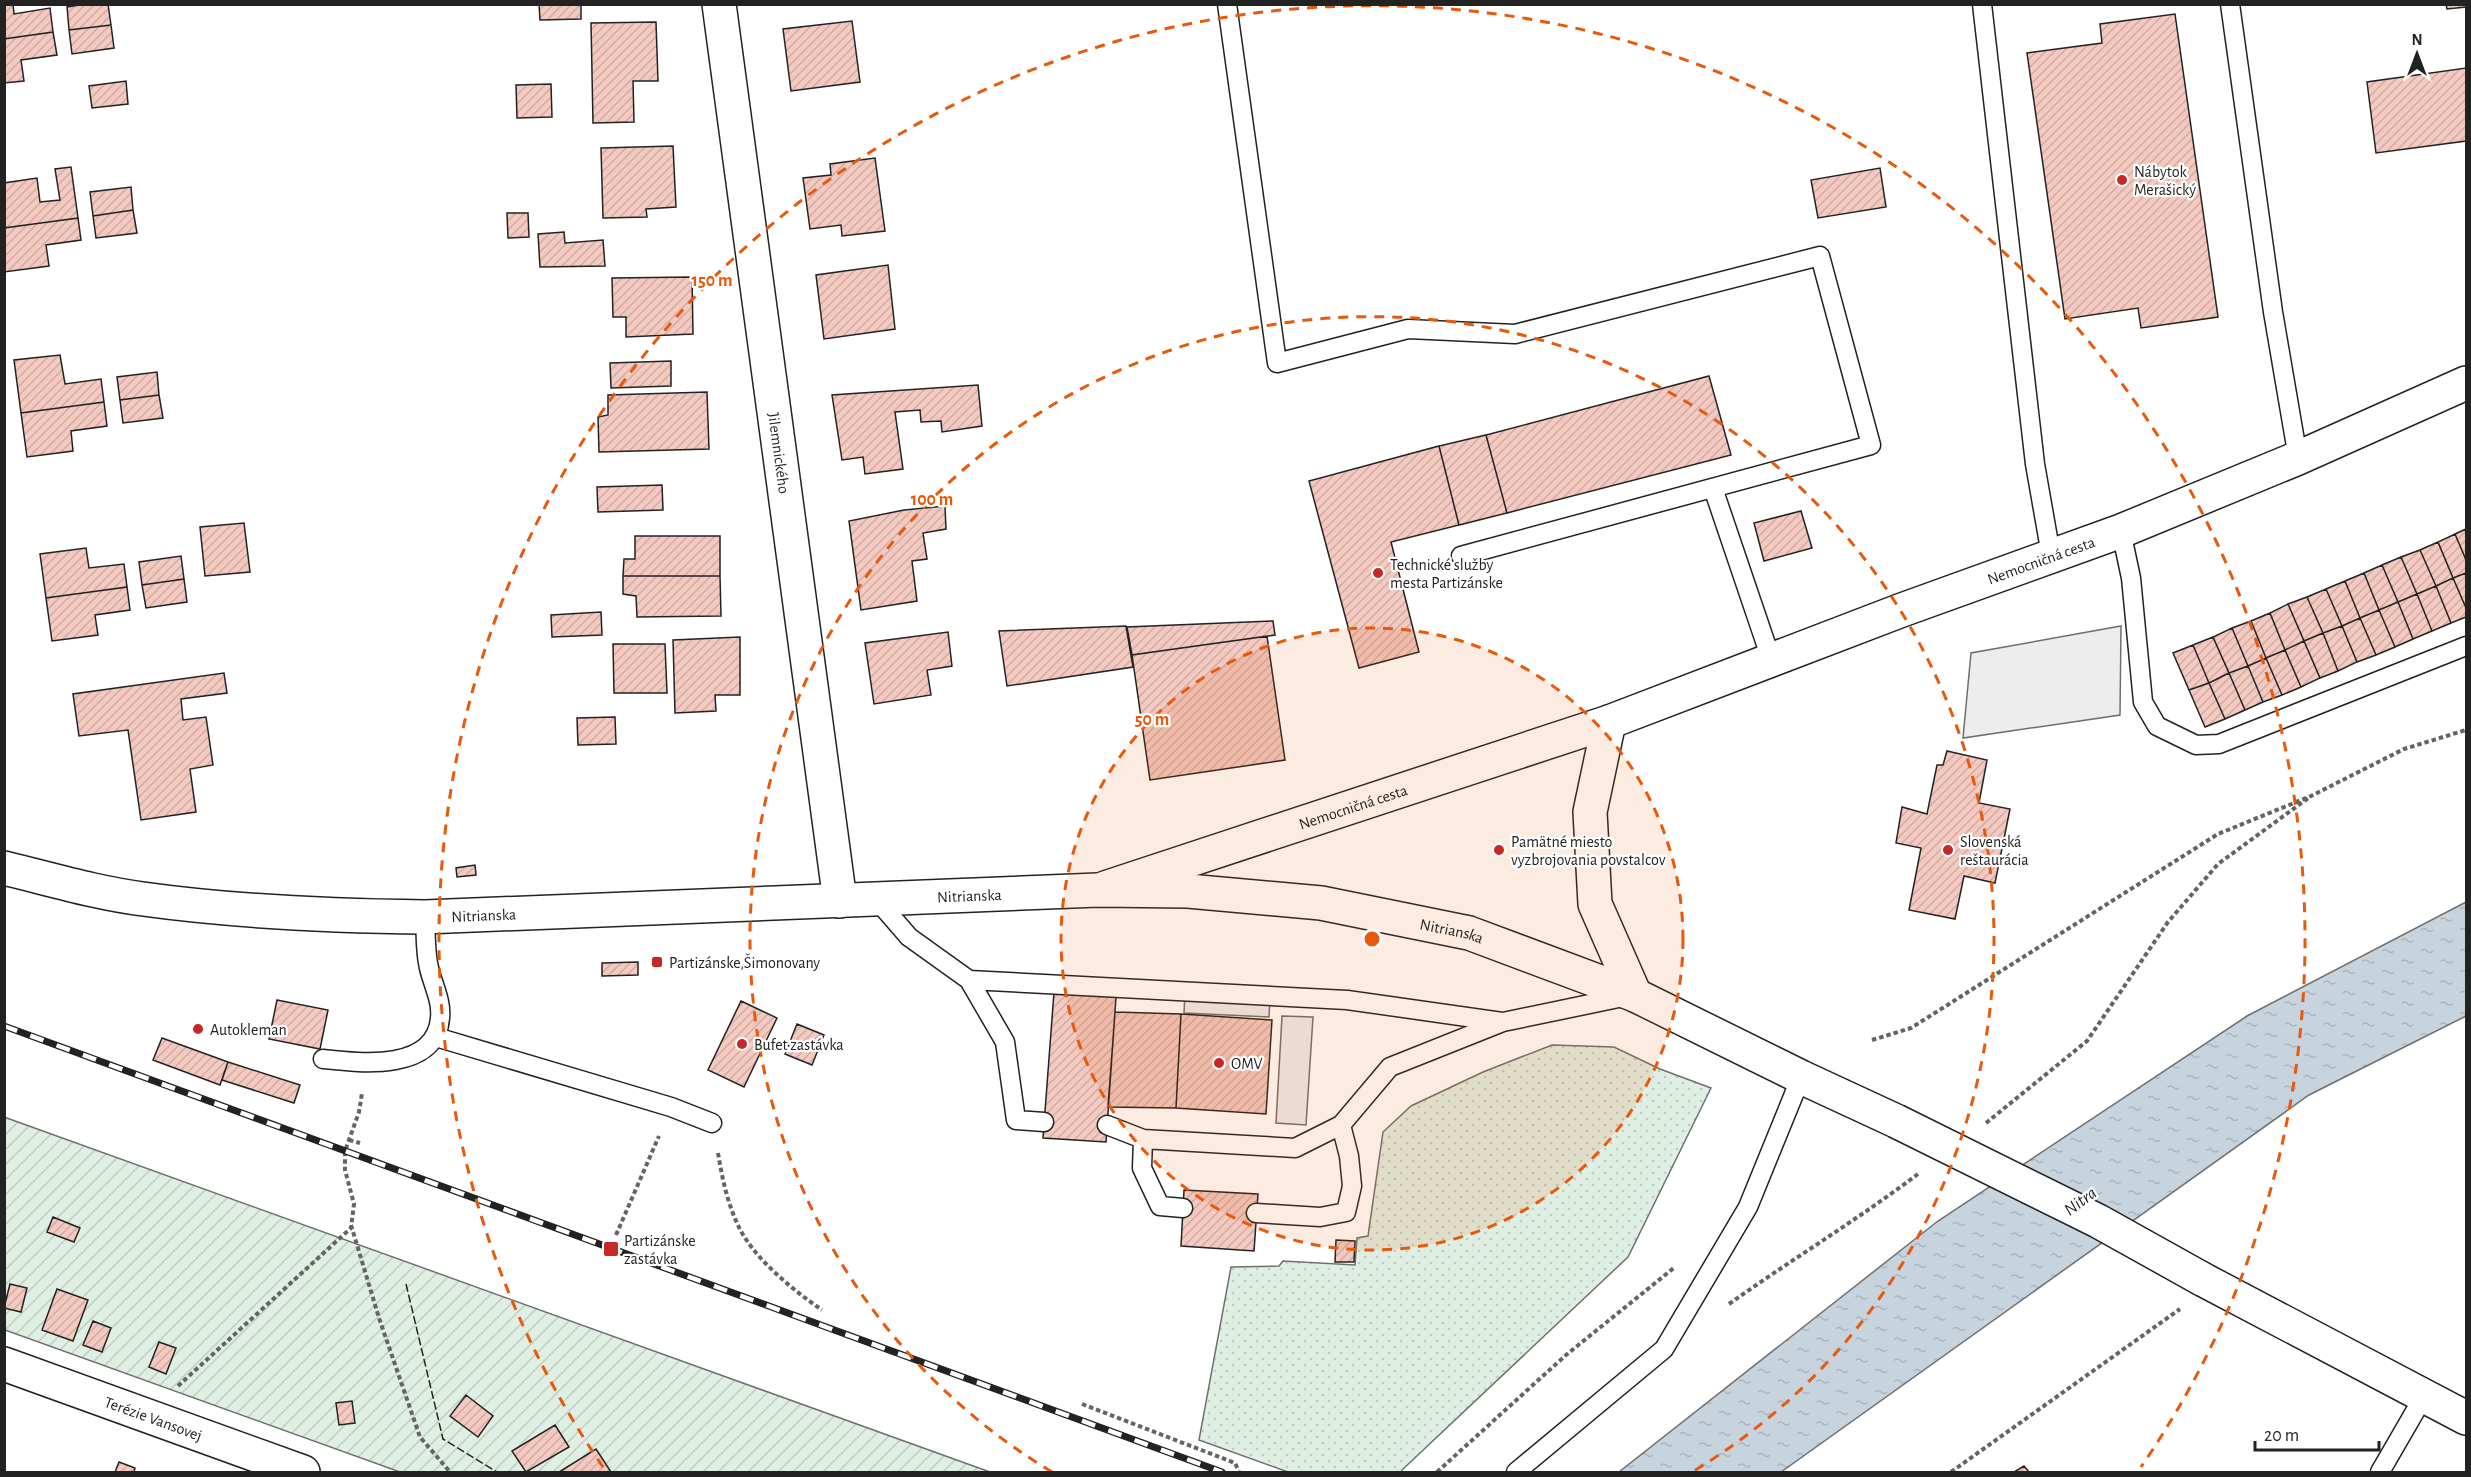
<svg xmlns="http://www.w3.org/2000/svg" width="2471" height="1477" font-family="'Alegreya Sans',sans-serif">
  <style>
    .grass { fill: url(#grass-dots); stroke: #6f6f6f; stroke-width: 1.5 }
    .garden { fill: url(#garden-furrows); stroke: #6f6f6f; stroke-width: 1.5 }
    .parking { fill: #ededed; stroke: #6f6f6f; stroke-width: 1.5 }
    .water { fill: url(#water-ripples); stroke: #6f6f6f; stroke-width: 1.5 }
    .building { fill: url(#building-hatch); stroke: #222; stroke-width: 1.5 }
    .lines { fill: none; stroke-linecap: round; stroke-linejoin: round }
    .service-casing { stroke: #222; stroke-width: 21 }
    .minor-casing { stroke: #222; stroke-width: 36 }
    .primary-casing { stroke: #222; stroke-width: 36 }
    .path { stroke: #646464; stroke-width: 4; stroke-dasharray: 4.5 3; stroke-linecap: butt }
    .service { stroke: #fff; stroke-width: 18 }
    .minor { stroke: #fff; stroke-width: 33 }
    .primary { stroke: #fff; stroke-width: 33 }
    .rail-casing { stroke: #222; stroke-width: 7 }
    .rail { stroke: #fff; stroke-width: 4.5; stroke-dasharray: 14; stroke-linecap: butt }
    .primary-bridge-casing { stroke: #222; stroke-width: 36; stroke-linecap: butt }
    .primary-bridge { stroke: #fff; stroke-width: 33 }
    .fence { stroke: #222; stroke-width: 1.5; stroke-dasharray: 8 3; stroke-linecap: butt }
    .ring { fill: none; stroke: #e8590c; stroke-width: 3; stroke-dasharray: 10 8 }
    .poi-dot { fill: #c62828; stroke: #fff; stroke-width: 2 }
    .labels { text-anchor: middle; stroke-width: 4.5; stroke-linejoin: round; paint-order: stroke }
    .poi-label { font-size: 16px; fill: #222; stroke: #fff; text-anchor: start }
    .street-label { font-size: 16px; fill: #222; stroke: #fff }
    .water-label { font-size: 18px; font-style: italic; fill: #222; stroke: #fff }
    .centre { fill: #e8590c; stroke: #fff; stroke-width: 3 }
    .ring-label { font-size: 18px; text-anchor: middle; font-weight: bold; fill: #e8590c; stroke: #fff; stroke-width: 4.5; stroke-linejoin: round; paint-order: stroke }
  </style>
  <defs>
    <pattern id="grass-dots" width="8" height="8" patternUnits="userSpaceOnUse" patternTransform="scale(1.5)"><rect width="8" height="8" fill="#e0efe3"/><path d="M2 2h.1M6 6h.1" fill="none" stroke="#c0cdc2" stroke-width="1.8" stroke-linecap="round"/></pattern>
    <pattern id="garden-furrows" width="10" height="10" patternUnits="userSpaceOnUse" patternTransform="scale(1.5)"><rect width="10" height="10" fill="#e0efe3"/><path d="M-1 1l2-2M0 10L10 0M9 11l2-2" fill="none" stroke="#c0cdc2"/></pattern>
    <pattern id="water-ripples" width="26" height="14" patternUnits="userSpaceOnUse" patternTransform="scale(1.5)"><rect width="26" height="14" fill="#c7d3dd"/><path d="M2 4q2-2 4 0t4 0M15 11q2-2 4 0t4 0" fill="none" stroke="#abb5bd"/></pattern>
    <pattern id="building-hatch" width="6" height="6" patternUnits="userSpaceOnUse" patternTransform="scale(1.5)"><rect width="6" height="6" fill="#f3c9c0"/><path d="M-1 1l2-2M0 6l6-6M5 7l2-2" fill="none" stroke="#d0aca5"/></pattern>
  </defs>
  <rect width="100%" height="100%" fill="#fff"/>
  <!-- grass -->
  <path class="grass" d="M1552,1045L1614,1047L1660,1069L1711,1088L1628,1257L1402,1470V1472H1288L1199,1440L1231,1267L1279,1266L1283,1261L1355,1265L1357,1238L1368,1236L1383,1132L1411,1106L1483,1072Z"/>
  <!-- garden -->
  <path class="garden" d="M4,1117L990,1472H400L5,1330Z"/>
  <!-- parking -->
  <path class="parking" d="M2121,626L2120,715L1963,738L1971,653Z
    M1185,993L1270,997L1269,1017L1184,1013Z
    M1282,1016L1313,1017L1306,1125L1276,1123Z"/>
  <!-- water -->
  <path class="water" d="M2466,902V1016L2309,1095L1781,1472H1619L1938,1221L2247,1016Z"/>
  <!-- building -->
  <path class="building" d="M4,4H13L14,14L50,8L53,32L4,39Z
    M86,4H108L111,25L69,30L67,7Z
    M539,4H581V19L540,20Z
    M2446,4H2466V7L2447,9Z
    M2175,14L2218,317L2141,328L2138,308L2065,319L2027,53L2102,43L2100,24Z
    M852,21L860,82L791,91L783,29Z
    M656,22L658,81H633L634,122L593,123L591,23Z
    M111,25L114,48L72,54L69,30Z
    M53,32L57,55L21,60L24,81L4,83V39Z
    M2466,68V141L2376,153L2367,82Z
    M126,81L128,104L92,108L89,86Z
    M551,84L552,117L517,118L516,85Z
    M673,146L676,207L646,209L647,217L603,218L601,148Z
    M875,158L885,231L842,236L841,225L810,229L803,178L831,175L830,164Z
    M71,167L78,218L4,228V183L37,178L40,202L60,200L55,169Z
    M1880,168L1886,207L1818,218L1811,180Z
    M131,187L133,210L93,216L90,192Z
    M133,210L137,233L96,238L93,216Z
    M507,213H528L529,237L508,238Z
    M78,218L81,240L46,245L49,266L4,272V228Z
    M564,232L565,243L603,240L605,266L540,267L538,234Z
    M888,265L895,329L824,339L816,275Z
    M692,277L693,334L626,337V317H613L612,278Z
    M60,355L65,384L101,379L104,402L21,413L14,360Z
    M671,361V386L611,388L610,363Z
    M157,372L159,395L120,400L117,377Z
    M1709,376L1731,455L1507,513L1486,435Z
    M978,385L982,426L942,432L941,421L921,422L920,410L895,412L903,469L865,474L863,457L842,460L832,395Z
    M707,392L709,449L599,452L598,417L608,415V395Z
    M159,395L163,418L123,423L120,400Z
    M104,402L107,426L71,431L73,451L27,457L21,413Z
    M1486,435L1507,513L1459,525L1439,446Z
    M1439,446L1459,525L1391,542L1419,652L1359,668L1309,481Z
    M662,485L663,510L598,512L597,487Z
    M945,506L946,529L923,533L927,559L912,561L917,601L861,610L849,521L904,510Z
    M1801,511L1812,548L1764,561L1754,523Z
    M244,523L250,572L205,576L200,527Z
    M2466,529V560L2455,534Z
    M2455,534L2466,560V573L2453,578L2438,542Z
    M635,536H720V576H623L624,559H635Z
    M2438,542L2453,578L2436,586L2420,550Z
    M86,548L89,568L124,564L127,587L46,598L40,554Z
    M2420,550L2436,586L2417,594L2401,557Z
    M181,556L184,579L142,585L139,562Z
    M2401,557L2417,594L2398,602L2382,565Z
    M2382,565L2398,602L2379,610L2364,573Z
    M2364,573L2379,610L2360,618L2345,581Z
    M2466,573V608L2453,578Z
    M623,576H720L721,616L637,617L636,596L623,594Z
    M2453,578L2466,608V617L2451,623L2436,586Z
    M184,579L187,602L146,608L142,585Z
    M2345,581L2360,618L2342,626L2326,589Z
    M2436,586L2451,623L2432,631L2417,594Z
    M127,587L130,610L95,615L98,635L52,641L46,598Z
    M2326,589L2342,626L2323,633L2307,597Z
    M2417,594L2432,631L2413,639L2398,602Z
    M2307,597L2323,633L2304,641L2288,604Z
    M2398,602L2413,639L2395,647L2379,610Z
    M2288,604L2304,641L2285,650L2270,613Z
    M2379,610L2395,647L2376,655L2360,618Z
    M601,612L602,635L552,637L551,615Z
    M2270,613L2285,650L2266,658L2251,621Z
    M2360,618L2376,655L2357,662L2342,626Z
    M1273,621L1275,635L1132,655L1127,627Z
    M2251,621L2266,658L2248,666L2232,628Z
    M1126,626L1133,667L1007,686L999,631Z
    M2342,626L2357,662L2338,671L2323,633Z
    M2232,628L2248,666L2229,673L2213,637Z
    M948,632L952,666L927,670L931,695L874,704L865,643Z
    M2323,633L2338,671L2320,678L2304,641Z
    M1267,636L1285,760L1150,780L1132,655Z
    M740,637V695H715L716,711L675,713L673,640Z
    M2213,637L2229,673L2209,683L2193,645Z
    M2304,641L2320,678L2301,687L2285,650Z
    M613,644H665L667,693H614Z
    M2193,645L2209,683L2189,690L2173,653Z
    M2285,650L2301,687L2282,695L2266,658Z
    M2266,658L2282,695L2263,702L2248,666Z
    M2248,666L2263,702L2245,710L2229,673Z
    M224,673L227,693L181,699L183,720L206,717L213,765L190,769L196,812L141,820L128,730L79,736L73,694Z
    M2229,673L2245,710L2225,719L2209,683Z
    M2209,683L2225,719L2205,727L2189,690Z
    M615,717L616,744L578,745L577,718Z
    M1947,751L1987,760L1979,803L2010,809L1995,883L1964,876L1955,919L1909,910L1921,848L1896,843L1902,807L1927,814L1937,765H1943Z
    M475,865L476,875L457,877L456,868Z
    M638,962V975L602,976V963Z
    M1054,992L1116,997L1106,1142L1043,1138Z
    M277,1000L328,1010L320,1049L269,1039Z
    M741,1001L777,1018L744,1087L708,1070Z
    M1115,1012L1181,1014L1176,1108L1108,1107Z
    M1181,1014L1272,1020L1266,1114L1176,1108Z
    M797,1024L824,1035L812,1065L785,1054Z
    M162,1038L228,1062L220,1085L153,1060Z
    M228,1062L300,1085L294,1103L222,1080Z
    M1184,1190L1258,1194L1254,1251L1181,1246Z
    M53,1217L80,1228L74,1242L47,1232Z
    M1336,1240L1355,1241L1354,1262H1335Z
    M10,1284L27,1288L21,1312L4,1308Z
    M57,1289L88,1300L73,1341L42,1330Z
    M93,1321L111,1328L102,1352L83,1345Z
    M159,1342L176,1348L166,1374L149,1367Z
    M466,1395L493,1416L478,1437L450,1416Z
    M352,1401L355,1423L339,1425L336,1403Z
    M555,1425L569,1447L526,1472L512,1451Z
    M596,1449L611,1472H559Z
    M119,1462L135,1468L134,1472H115Z
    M2024,1466L2029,1472H2014Z"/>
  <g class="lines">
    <defs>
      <path id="service" d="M1227,4L1277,363L1408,329L1515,334L1820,256L1871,445L1461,556
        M1982,4L2035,464L2051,555
        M2230,4L2273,312L2298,458
        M1713,488L1771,659
        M2121,531L2131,578L2143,702L2157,726L2196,745L2219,744L2466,646
        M876,899L909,937L969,980L1005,1042L1016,1120L1044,1122
        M969,980L1347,1000L1502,1022
        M436,1037L671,1107L712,1123
        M323,1059C360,1063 436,1072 440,1018C442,1001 433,985 429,968C425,952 426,934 425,917
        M1107,1125L1143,1139L1295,1148L1341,1125L1390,1067L1503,1022L1628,996
        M1143,1139L1142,1168L1160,1206L1183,1208
        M1256,1213L1320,1217L1346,1212L1352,1186L1349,1156L1341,1125
        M1516,1472L1664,1349L1748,1207L1801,1077
        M2380,1472L2424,1396"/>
      <g id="minor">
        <path id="s1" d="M719,4L840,901"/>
        <path d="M1609,722L1590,812L1595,904L1635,995"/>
        <path id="s2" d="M1105,888L1609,722L1902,610L2121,531L2298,458L2466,383"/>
        <path id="s3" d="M4,1364L303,1472"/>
      </g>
      <g id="primary">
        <path id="s4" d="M4,868C50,879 96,893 143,899C237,912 330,916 425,917L1098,890L1188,891L1321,903L1469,933L1635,995L1801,1077L1896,1121"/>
        <path d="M2202,1279L2466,1418"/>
      </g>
    </defs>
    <!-- service casing -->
    <use href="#service" class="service-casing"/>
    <!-- minor casing -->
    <use href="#minor" class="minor-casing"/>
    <!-- primary casing -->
    <use href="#primary" class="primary-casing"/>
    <!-- path -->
    <path class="path" d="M1872,1040L1911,1028L2218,834L2311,796L2404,749L2466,730
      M1986,1123L2087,1041L2168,922L2218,864L2311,796
      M349,1140L360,1143
      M718,1153C722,1177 727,1202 738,1225C752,1257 794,1291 822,1310
      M351,1225L379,1318L420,1437L450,1472
      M616,1235L659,1136
      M1729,1304C1791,1260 1857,1220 1918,1174
      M178,1386L351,1228L354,1204L345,1170V1151L359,1112L362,1093
      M1082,1404L1235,1463L1239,1472
      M1437,1472L1566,1355L1675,1267
      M1951,1472L2180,1309"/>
    <!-- service -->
    <use href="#service" class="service"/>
    <!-- minor -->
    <use href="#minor" class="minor"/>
    <!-- primary -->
    <use href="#primary" class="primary"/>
    <defs>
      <path id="rail" d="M4,1026L1222,1472"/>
    </defs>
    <!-- rail casing -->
    <use href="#rail" class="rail-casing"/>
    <!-- rail -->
    <use href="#rail" class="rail"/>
    <defs>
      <path id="primary-bridge" d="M1896,1121L2098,1221L2202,1279"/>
    </defs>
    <!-- primary-bridge casing -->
    <use href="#primary-bridge" class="primary-bridge-casing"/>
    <!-- primary-bridge -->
    <use href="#primary-bridge" class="primary-bridge"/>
    <!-- fence -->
    <path class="fence" d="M406,1284L443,1439L497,1472"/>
  </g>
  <!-- distance rings -->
  <circle cx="1372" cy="939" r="311" fill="#e8590c" fill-opacity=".12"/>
  <g class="ring">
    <circle cx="1372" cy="939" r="311"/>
    <path d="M1052 1472A622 622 0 1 1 1692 1472"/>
    <path d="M603 1467A933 933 0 1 1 2141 1467"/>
  </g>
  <!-- markers -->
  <g class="poi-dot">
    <circle cx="2122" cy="180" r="6"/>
    <circle cx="1378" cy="573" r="6"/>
    <circle cx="1499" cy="850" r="6"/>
    <circle cx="1948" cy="850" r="6"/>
    <rect x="651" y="956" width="12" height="12" rx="3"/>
    <circle cx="198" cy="1029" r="6"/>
    <circle cx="742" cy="1044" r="6"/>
    <circle cx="1219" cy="1063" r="6"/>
    <rect x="603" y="1241" width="16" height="16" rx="3"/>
  </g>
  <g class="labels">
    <!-- poi labels -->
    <g class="poi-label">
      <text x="2134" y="177">Nábytok<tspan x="2134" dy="18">Merašický</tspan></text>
      <text x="1390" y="570">Technické služby<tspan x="1390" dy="18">mesta Partizánske</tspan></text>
      <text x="1511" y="847">Pamätné miesto<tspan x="1511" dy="18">vyzbrojovania povstalcov</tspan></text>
      <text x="1960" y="847">Slovenská<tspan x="1960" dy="18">reštaurácia</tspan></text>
      <text x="669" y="968">Partizánske,Šimonovany</text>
      <text x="210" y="1035">Autokleman</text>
      <text x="754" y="1050">Bufet zastávka</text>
      <text x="1231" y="1069">OMV</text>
      <text x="624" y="1246">Partizánske<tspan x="624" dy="18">zastávka</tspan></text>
    </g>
    <!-- street labels -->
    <g class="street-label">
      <text dy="6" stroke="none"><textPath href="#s1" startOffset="453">Jilemnického</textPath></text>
      <text dy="6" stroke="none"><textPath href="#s2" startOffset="992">Nemocničná cesta</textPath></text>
      <text dy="6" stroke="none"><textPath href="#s2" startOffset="261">Nemocničná cesta</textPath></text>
      <text dy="6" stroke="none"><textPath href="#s4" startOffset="970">Nitrianska</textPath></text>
      <text dy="6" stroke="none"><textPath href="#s4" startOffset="484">Nitrianska</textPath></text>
      <text dy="6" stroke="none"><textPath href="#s4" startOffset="1456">Nitrianska</textPath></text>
      <text dy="6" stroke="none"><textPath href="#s3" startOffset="159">Terézie Vansovej</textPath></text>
    </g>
    <!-- water labels -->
    <g class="water-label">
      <text transform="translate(2080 1201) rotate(-37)" y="6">Nitra</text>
    </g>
  </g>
  <circle cx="1372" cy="939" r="9" class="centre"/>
  <g class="ring-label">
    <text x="712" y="286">150 m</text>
    <text x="932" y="505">100 m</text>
    <text x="1152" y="725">50 m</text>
  </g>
  <!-- border -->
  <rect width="2471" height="1477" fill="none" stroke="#222222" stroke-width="12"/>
  <!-- north arrow -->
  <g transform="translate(2417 54)" stroke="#ffffff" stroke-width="4.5" paint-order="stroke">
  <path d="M0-4.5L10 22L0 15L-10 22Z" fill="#222222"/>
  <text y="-9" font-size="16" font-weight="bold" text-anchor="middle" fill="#222222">N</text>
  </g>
  <!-- scale -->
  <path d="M2255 1441v9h124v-9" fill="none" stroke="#222222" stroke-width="3"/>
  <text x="2264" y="1441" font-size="18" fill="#222222" stroke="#ffffff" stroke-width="4.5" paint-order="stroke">20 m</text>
</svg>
